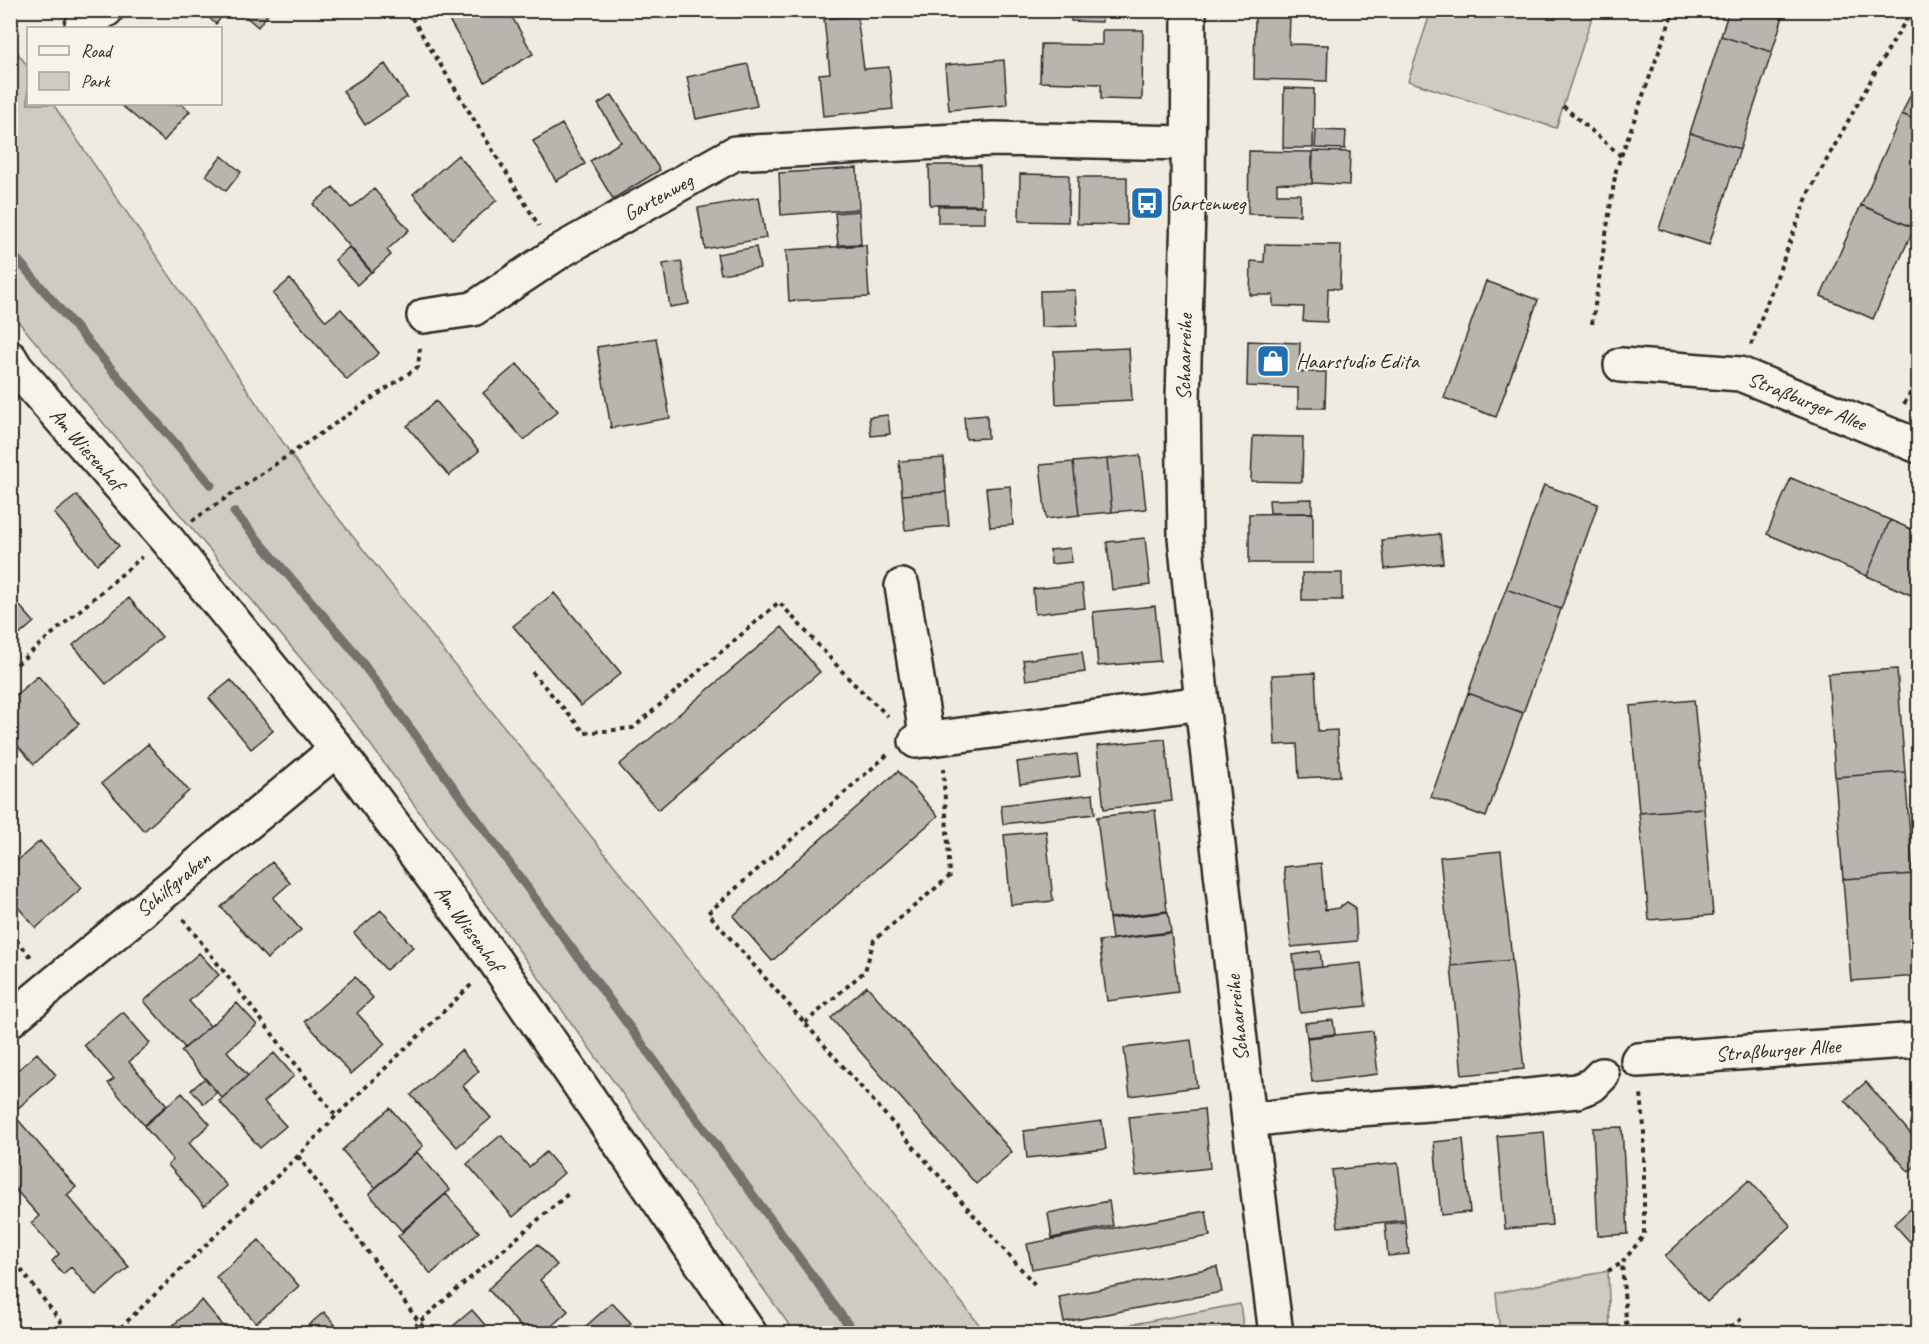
<svg xmlns="http://www.w3.org/2000/svg" width="1929" height="1344" font-family="Caveat,sans-serif">
  <style>
    .green { fill: #cfcbc2; stroke: #7d7b76; stroke-width: 1.5 }
    .lines { fill: none; stroke-linecap: round; stroke-linejoin: round }
    .stream { stroke: #74726e; stroke-width: 9 }
    .building { fill: #b8b5ae; stroke: #2b2b2b; stroke-width: 1.5 }
    .minor-casing { stroke: #2b2b2b; stroke-width: 38 }
    .major-casing { stroke: #2b2b2b; stroke-width: 38 }
    .path { stroke: #2b2b2b; stroke-width: 4; stroke-dasharray: 4.5 4.5; stroke-linecap: butt }
    .minor { stroke: #f7f3e8; stroke-width: 33 }
    .major { stroke: #f7f3e8; stroke-width: 33 }
    .labels { text-anchor: middle; stroke-width: 4.5; stroke-linejoin: round; paint-order: stroke }
    .street-label { font-size: 21px; fill: #2b2b2b; stroke: #f7f3e8 }
    .poi-label { font-size: 21px; fill: #2b2b2b; stroke: #f7f3e8; text-anchor: start }
  </style>
  <rect width="100%" height="100%" fill="#efebe0"/>
  <filter id="ink" filterUnits="userSpaceOnUse"><feTurbulence type="fractalNoise" baseFrequency=".0167" numOctaves="2"/><feDisplacementMap in="SourceGraphic" scale="12" xChannelSelector="R" yChannelSelector="G"/><feConvolveMatrix kernelMatrix="1 2 1 2 8 2 1 2 1" color-interpolation-filters="sRGB"/></filter>
  <g filter="url(#ink)">
    <!-- green -->
    <path class="green" d="M1431,11H1594L1556,128L1408,81Z
      M10,42L28,67V104H53L312,485L986,1333H795L355,723L11,313Z
      M1608,1271L1610,1333H1500L1496,1293Z
      M1240,1304L1244,1333H1086Z"/>
    <g class="lines">
      <!-- stream -->
      <path class="stream" d="M10,251L211,485
        M234,512L352,649L855,1334"/>
    </g>
    <!-- building -->
    <path class="building" d="M200,10H227L216,24Z
      M238,10H271L258,27Z
      M464,10H508L533,54L485,82L449,20Z
      M1071,10H1102V22L1071,21Z
      M1729,10H1785L1772,52L1721,36Z
      M1255,15H1290L1289,44L1328,45L1327,81L1254,79Z
      M857,16L864,69L889,67L893,109L823,116L819,74L830,73L824,19Z
      M1102,30H1143L1142,100L1101,99V84L1040,82L1041,44L1102,45Z
      M1721,36L1772,52L1740,149L1690,133Z
      M1004,60L1007,105L949,110L945,65Z
      M385,64L407,97L365,125L343,91Z
      M748,64L757,106L696,119L687,77Z
      M1918,77V121L1902,114Z
      M1284,88L1314,89L1313,148H1283Z
      M612,95L660,170L613,199L590,161L621,142L598,104Z
      M120,104H181L190,111L164,141Z
      M1902,114L1918,121V217L1914,228L1861,205Z
      M562,124L585,164L556,181L533,141Z
      M1316,130L1346,131L1345,149L1315,148Z
      M1690,133L1740,149L1709,245L1659,229Z
      M1249,151L1312,152V184L1277,183V194H1300V215L1248,214Z
      M1313,151L1350,152L1349,185L1312,183Z
      M458,155L497,200L452,239L413,194Z
      M222,156L241,172L226,191L206,175Z
      M929,165H980L981,205H930Z
      M857,168L859,209L781,215L779,173Z
      M1020,174L1069,175L1068,222L1019,221Z
      M1078,177H1127V225L1077,224Z
      M333,187L351,208L374,189L409,230L387,250L391,255L372,272L313,204Z
      M759,197L766,238L705,249L698,208Z
      M1861,205L1914,228L1873,319L1821,296Z
      M938,206H985V223H938Z
      M859,211L861,244L838,245L835,213Z
      M1265,244L1341,245L1340,289L1328,288L1327,322L1303,321L1304,307L1273,306V295H1250L1251,261L1264,262Z
      M866,245L869,297L789,301L786,250Z
      M349,247L371,272L357,285L335,260Z
      M756,247L760,268L721,274L717,254Z
      M681,261L689,304L670,307L663,264Z
      M290,279L326,321L341,309L379,353L347,380L273,294Z
      M1486,281L1538,300L1496,417L1444,398Z
      M1075,290L1077,326L1041,327L1040,291Z
      M656,338L670,418L611,428L597,347Z
      M1248,341L1300,343L1299,372H1326L1325,408H1298V388L1247,386Z
      M1129,348L1132,400L1056,404L1054,351Z
      M517,364L558,411L524,440L483,393Z
      M436,401L479,451L449,476L407,426Z
      M888,415L890,434L871,436L869,417Z
      M987,415L988,438L966,439L964,417Z
      M1253,436L1303,437L1302,482L1251,481Z
      M1140,455L1146,509L1112,512L1107,459Z
      M944,458L946,492L902,495L899,461Z
      M1107,459L1112,512L1079,515L1073,462Z
      M1073,462L1079,515L1046,519L1040,465Z
      M1791,478L1890,520L1867,576L1767,534Z
      M1544,485L1598,504L1561,609L1506,589Z
      M1010,486L1013,525L990,527L986,488Z
      M946,492L949,526L905,530L902,495Z
      M77,495L119,546L97,564L54,513Z
      M1312,499V513H1270L1269,500Z
      M1313,513V563H1249V514Z
      M1890,520L1918,532V598L1867,576Z
      M1440,534L1443,563L1385,569L1382,540Z
      M1145,538L1150,585L1112,590L1107,542Z
      M1070,548L1072,562L1051,564L1050,550Z
      M1302,573H1342V600H1302Z
      M1082,584L1085,608L1035,614L1033,589Z
      M1506,589L1561,609L1523,713L1468,693Z
      M554,593L621,673L581,706L513,626Z
      M10,595L34,622L10,643Z
      M129,598L162,637L106,684L73,645Z
      M1155,606L1160,661L1098,666L1093,612Z
      M782,627L820,672L658,810L619,765Z
      M1082,652L1085,672L1026,680L1023,660Z
      M1897,669L1905,772L1835,777L1828,674Z
      M1315,673L1318,731L1337,730L1340,776L1299,778L1297,744L1275,745L1272,675Z
      M38,676L79,724L34,764L10,737V700Z
      M231,680L273,731L251,749L209,698Z
      M1468,693L1523,713L1486,817L1431,797Z
      M1694,700L1704,808L1639,813L1630,706Z
      M1165,739L1172,801L1104,809L1097,746Z
      M148,744L189,791L144,831L102,783Z
      M1077,754L1080,776L1020,784L1017,762Z
      M898,771L938,816L772,961L733,916Z
      M1905,772L1913,874L1843,879L1835,777Z
      M1093,794L1095,814L1003,824L1001,805Z
      M1704,808L1713,915L1649,920L1639,813Z
      M1155,810L1167,911L1109,918L1097,817Z
      M1046,831L1053,901L1011,905L1004,835Z
      M40,841L82,888L36,928L10,898V867Z
      M1501,851L1512,960L1451,966L1440,857Z
      M272,862L290,883L273,898L301,930L267,959L221,907Z
      M1321,863L1325,910L1339,908L1347,902L1355,907L1357,941L1291,947L1284,867Z
      M1913,874L1918,942V976L1851,981L1843,879Z
      M381,910L413,947L386,970L354,933Z
      M1168,912L1171,932L1112,939L1109,919Z
      M1171,933L1178,992L1107,1001L1099,941Z
      M1320,951L1322,967L1295,970L1293,955Z
      M199,953L219,975L189,1001L210,1026L185,1048L144,1001Z
      M1512,960L1524,1069L1462,1075L1451,966Z
      M1361,963L1366,1006L1300,1013L1295,970Z
      M355,977L373,998L357,1013L385,1044L351,1074L305,1021Z
      M867,986L1012,1152L976,1184L831,1018Z
      M237,1003L257,1025L227,1051L248,1076L222,1098L181,1051Z
      M123,1012L150,1043L129,1062L167,1105L144,1125L108,1083L114,1079L84,1045Z
      M1333,1020L1335,1034L1307,1037L1305,1023Z
      M1373,1031L1378,1074L1312,1082L1307,1038Z
      M1191,1040L1197,1087L1130,1096L1124,1048Z
      M461,1050L479,1071L463,1086L491,1118L457,1147L411,1095Z
      M37,1053L56,1075L10,1115V1077Z
      M274,1053L294,1076L264,1102L286,1126L260,1148L219,1101Z
      M205,1078L217,1092L204,1104L191,1090Z
      M1866,1082L1918,1142V1163L1909,1172L1845,1100Z
      M182,1093L210,1124L189,1143L227,1186L204,1206L168,1165L173,1160L144,1126Z
      M390,1108L423,1146L375,1188L342,1150Z
      M1204,1109L1210,1168L1136,1176L1129,1117Z
      M13,1114L76,1187L67,1195L129,1267L96,1296L71,1267L63,1274L52,1261L59,1254L31,1223L39,1216L15,1189L10,1193V1116Z
      M1102,1121L1106,1149L1027,1158L1024,1131Z
      M1622,1127L1628,1234L1598,1236L1593,1128Z
      M1544,1132L1552,1225L1505,1229L1497,1136Z
      M501,1135L529,1167L546,1152L564,1173L513,1217L467,1164Z
      M1463,1139L1470,1212L1441,1215L1434,1142Z
      M417,1152L450,1190L402,1231L369,1194Z
      M1398,1163L1405,1220L1338,1227L1332,1170Z
      M1749,1180L1791,1226L1707,1302L1665,1256Z
      M446,1194L479,1232L431,1274L398,1236Z
      M1109,1201L1113,1226L1052,1238L1048,1213Z
      M1918,1202V1251L1894,1224Z
      M1206,1211L1210,1236L1032,1269L1027,1244Z
      M1405,1222L1409,1254L1388,1256L1385,1224Z
      M259,1240L299,1286L256,1323L216,1277Z
      M538,1244L557,1265L540,1280L568,1311L543,1334H527L488,1289Z
      M1217,1267L1222,1292L1064,1322L1059,1297Z
      M202,1300L230,1334H163Z
      M612,1303L631,1323L619,1334H577Z
      M472,1310L493,1334H460L453,1326Z
      M324,1312L343,1334H298Z"/>
    <g class="lines">
      <defs>
        <path id="minor" d="M82,26L106,10
          M424,316L473,309L562,250L735,153L993,139L1187,143
          M10,358L16,368L166,538L337,749L495,961L750,1334
          M1621,365L1740,374L1918,446
          M902,586L927,740
          M916,741L1202,703
          M10,1020L337,749
          M1638,1060L1918,1040
          M1249,1120L1318,1112L1497,1099L1577,1091L1592,1085L1602,1075"/>
        <path id="major" d="M1189,10L1188,209L1183,400L1185,537L1202,703L1249,1120L1276,1334"/>
      </defs>
      <!-- minor casing -->
      <use href="#minor" class="minor-casing"/>
      <!-- major casing -->
      <use href="#major" class="major-casing"/>
      <!-- path -->
      <path class="path" d="M407,10L539,226
        M1563,106L1621,156
        M1592,324L1616,170L1674,10
        M1751,345L1809,192L1878,67L1912,10
        M1904,404L1918,380
        M192,521L418,367L420,348
        M10,670L142,557
        M532,672L585,733L633,728L779,602L851,681L888,716
        M887,755L708,913L1036,1286
        M183,919L336,1116
        M10,933L32,958
        M805,1023L865,971L874,940L950,876L943,769
        M298,1156L419,1322L429,1334
        M10,1255L70,1334
        M1608,1271L1622,1263
        M114,1334L298,1156L336,1116L473,983
        M409,1334L419,1322L568,1194
        M1627,1334L1622,1263L1644,1235V1127L1641,1093
        M1725,1334L1744,1316"/>
      <!-- minor -->
      <use href="#minor" class="minor"/>
      <!-- major -->
      <use href="#major" class="major"/>
    </g>
  </g>
  <!-- icons -->
  <defs>
    <symbol id="bus-square" viewBox="-11 -11 22 22"><rect x="-9" y="-9" width="18" height="18" rx="4" fill="#1f6fb2" stroke="#f7f3e8"/><path d="M-5-6H5V4H4V6H2V4H-2V6H-4V4H-5ZM-3.5-4V0h7V-4ZM-3.5 1.2v1.5H-2V1.2ZM2 1.2v1.5H3.5V1.2Z" fill="#fff"/></symbol>
    <symbol id="shop-square" viewBox="-11 -11 22 22"><rect x="-9" y="-9" width="18" height="18" rx="4" fill="#1f6fb2" stroke="#f7f3e8"/><path d="M-5-2.5h2.3a2.7 3.5 0 0 1 5.4 0H5L5.5 6h-11ZM-1.5-2.5h3a1.5 2.3 0 0 0-3 0Z" fill="#fff"/></symbol>
  </defs>
  <g fill-rule="evenodd">
    <use href="#bus-square" x="1128" y="184" width="38" height="38"/>
    <use href="#shop-square" x="1254" y="342" width="38" height="38"/>
  </g>
  <g class="labels">
    <!-- street labels -->
    <g class="street-label">
      <text transform="translate(658 197) rotate(-29)" y="7">Gartenweg</text>
      <text transform="translate(1184 357) rotate(-89)" y="7">Schaarreihe</text>
      <text transform="translate(1807 401) rotate(22)" y="7">Straßburger Allee</text>
      <text transform="translate(87 449) rotate(49)" y="7">Am Wiesenhof</text>
      <text transform="translate(173 884) rotate(-40)" y="7">Schilfgraben</text>
      <text transform="translate(469 928) rotate(54)" y="7">Am Wiesenhof</text>
      <text transform="translate(1237 1018) rotate(-96)" y="7">Schaarreihe</text>
      <text transform="translate(1778 1050) rotate(-4)" y="7">Straßburger Allee</text>
    </g>
    <!-- poi labels -->
    <g class="poi-label">
      <text x="1170" y="210">Gartenweg</text>
      <text x="1296" y="368">Haarstudio Edita</text>
    </g>
  </g>
  <!-- margin -->
  <rect width="1929" height="1344" fill="none" stroke="#f7f3e8" stroke-width="36"/>
  <rect x="18" y="18" width="1893" height="1308" fill="none" stroke="#2b2b2b" stroke-width="2" filter="url(#ink)"/>
  <!-- legend -->
  <rect x="27" y="27" width="195" height="78" fill="#f7f3e8" stroke="#a5a39c" stroke-width="1.5"/>
  <rect x="39" y="46" width="30" height="9" fill="#f7f3e8" stroke="#a5a39c" stroke-width="1.5"/>
  <text x="81" y="57" font-size="18" fill="#2b2b2b">Road</text>
  <rect x="39" y="72" width="30" height="18" fill="#cfcbc2" stroke="#a5a39c" stroke-width="1.5"/>
  <text x="81" y="87" font-size="18" fill="#2b2b2b">Park</text>
</svg>
